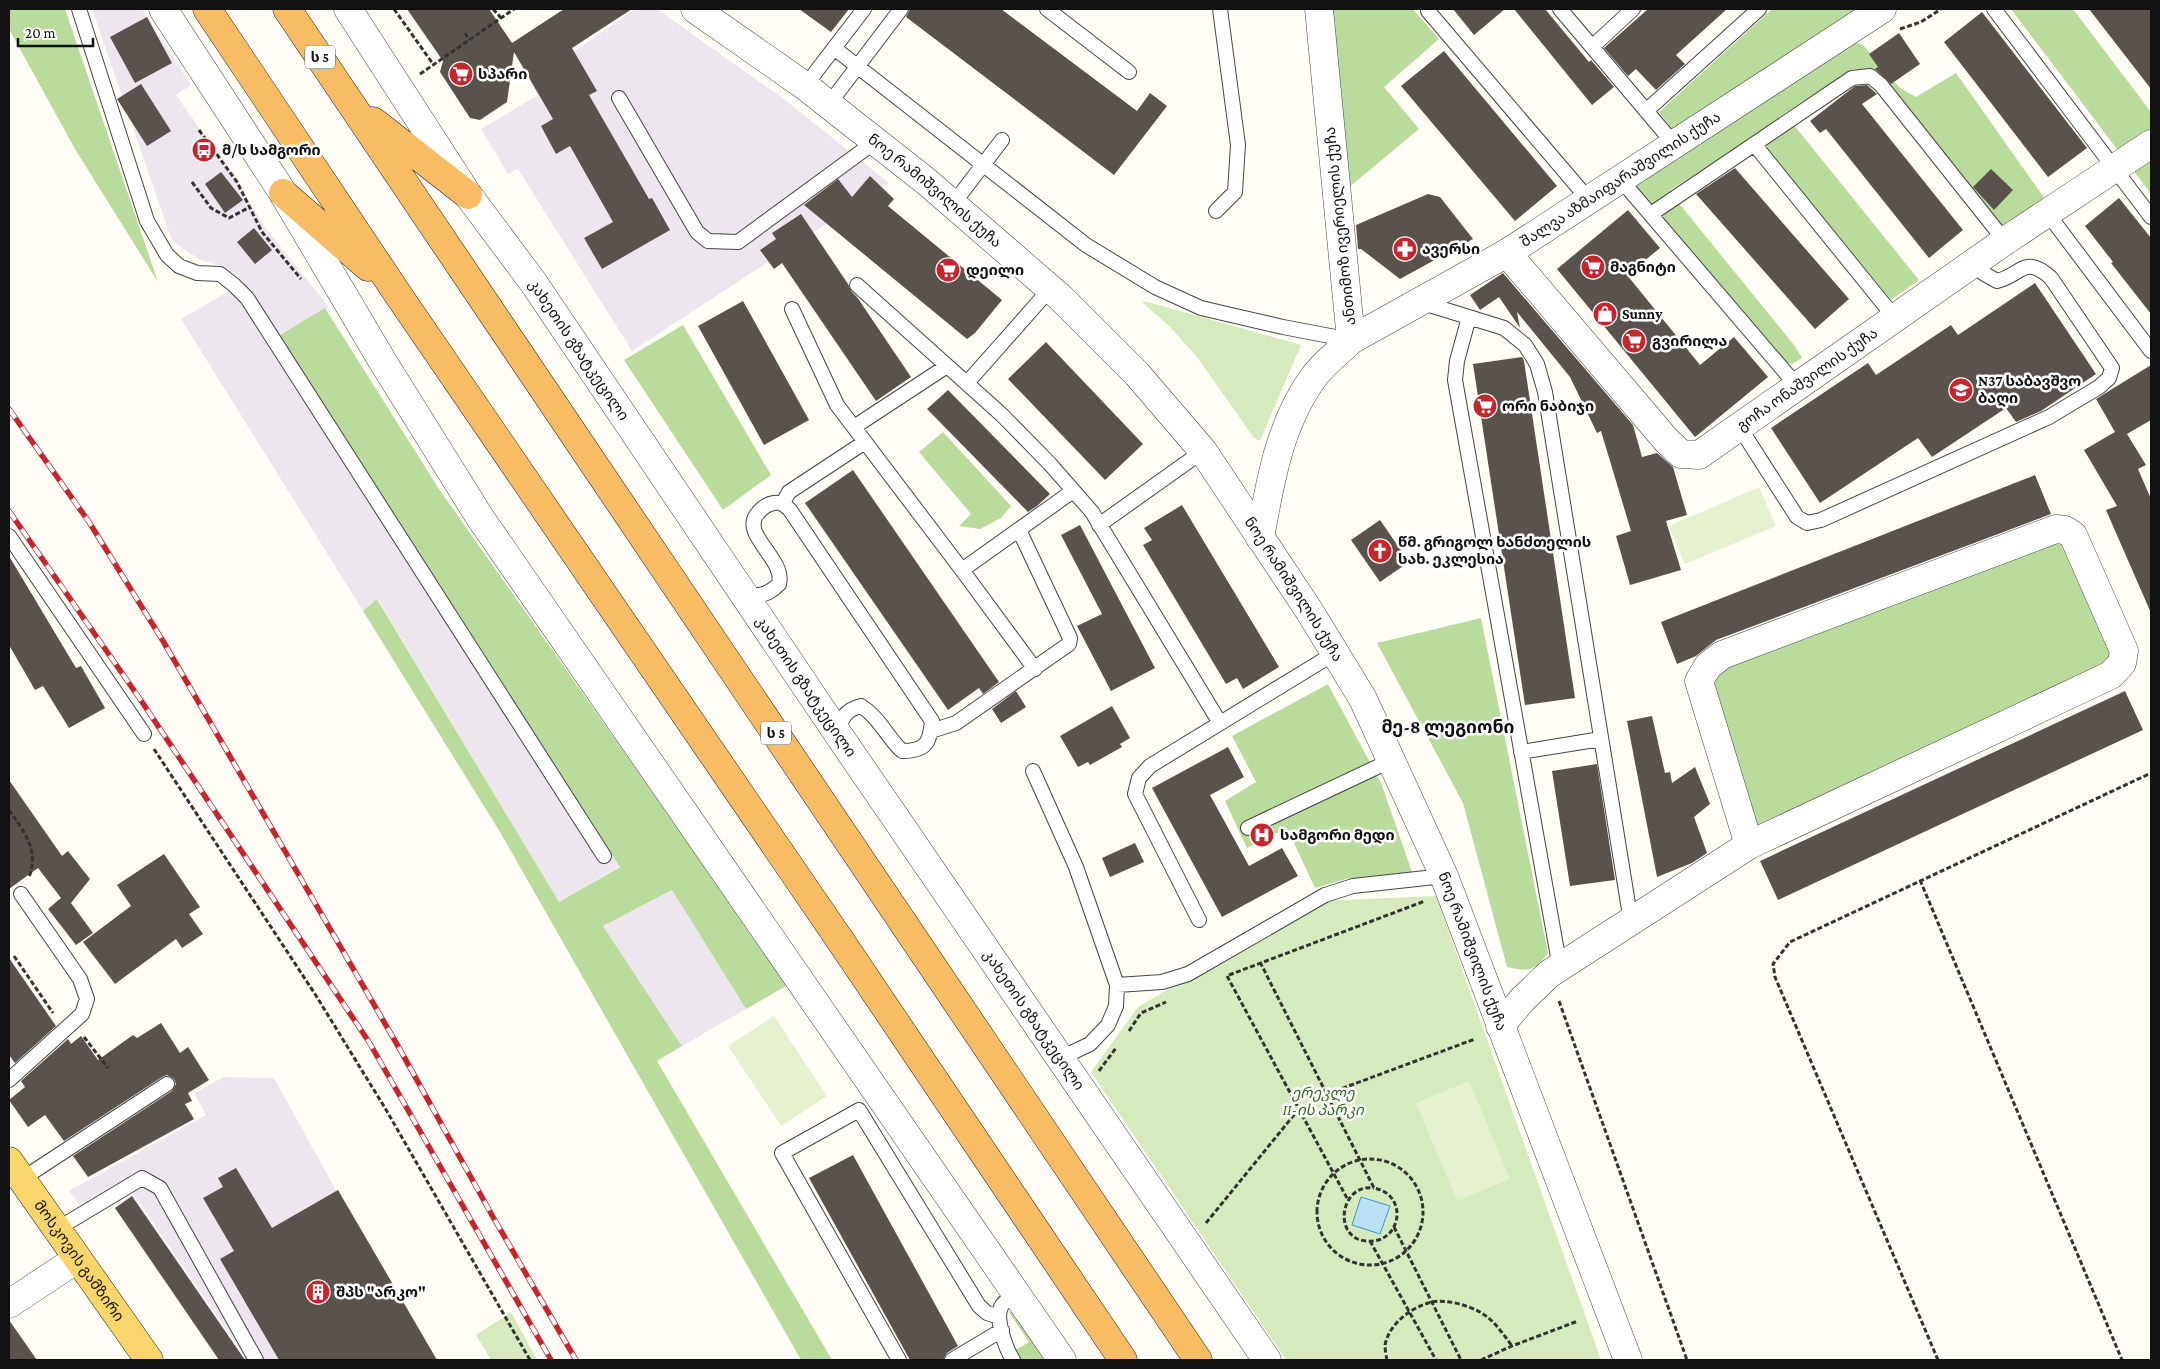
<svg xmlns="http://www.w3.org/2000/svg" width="2160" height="1369" font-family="'Crimson Pro','Noto Sans Georgian',serif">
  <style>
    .industrial { fill: #eee6ef }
    .green { fill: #d5ebbd }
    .forest { fill: #b9dc9c }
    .pitch { fill: #e6f2cf }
    .water { fill: #b9e0f7; stroke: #3f96cf }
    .building { fill: #5a524d }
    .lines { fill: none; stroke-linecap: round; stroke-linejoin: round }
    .service-casing { stroke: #444; stroke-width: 16 }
    .minor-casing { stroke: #444; stroke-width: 29 }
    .tertiary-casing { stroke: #444; stroke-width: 29 }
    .primary-casing { stroke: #222; stroke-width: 29 }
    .trunk-casing { stroke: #222; stroke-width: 29 }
    .path { stroke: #333; stroke-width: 3; stroke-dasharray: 5 2.5; stroke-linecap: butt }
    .service { stroke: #fff; stroke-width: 14 }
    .minor { stroke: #fff; stroke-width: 28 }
    .tertiary { stroke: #fff; stroke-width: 28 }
    .primary { stroke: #f9d66b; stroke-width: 28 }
    .trunk { stroke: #f7bc64; stroke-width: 28 }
    .rail-casing { stroke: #c4262e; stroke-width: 5.5 }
    .rail { stroke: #fff; stroke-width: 4; stroke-dasharray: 11; stroke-linecap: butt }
    .labels { text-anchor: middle; stroke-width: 5; stroke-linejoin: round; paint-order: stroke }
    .shield { fill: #fff; stroke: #585858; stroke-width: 1 }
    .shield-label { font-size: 14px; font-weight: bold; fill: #111 }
    .poi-label { font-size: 15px; font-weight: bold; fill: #111; stroke: #fff; text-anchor: start }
    .street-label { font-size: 15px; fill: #111; stroke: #fff }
    .park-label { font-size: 15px; font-style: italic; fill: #2f6b1f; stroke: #fff }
    .quarter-label { font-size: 18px; font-weight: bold; fill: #111; stroke: #fff }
  </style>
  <rect width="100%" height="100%" fill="#fffdf5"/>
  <!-- industrial -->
  <path class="industrial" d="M92,9H142L191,85L176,95L240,186L264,226L329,307L280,336L620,866L559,902L378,599L363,611L181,319L244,282L229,269L199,259L172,241Z
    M635,9H657L785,100L889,183L632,351L518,169L508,174L481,129L538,95L530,82Z
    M672,890L746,1009L682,1046L603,926Z
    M224,1077L274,1078L373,1257L434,1360H247L130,1189L87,1215L69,1191L206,1115L194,1093Z"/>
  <!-- green -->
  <path class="green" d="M1142,302H1148L1301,345L1260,441L1254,438L1197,357L1170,327Z
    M1436,896L1601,1360H1286L1091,1072L1138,1007L1319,901Z
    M511,1312L537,1360H491L476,1335Z"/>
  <!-- forest -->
  <path class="forest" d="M9,9H65L158,282L75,149L9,29Z
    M1330,9H1413L1439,39L1384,87L1419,129L1347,189Z
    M1772,9H1855L1856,17L1673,130L1659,112Z
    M2011,9H2073L2151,112V194Z
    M1850,40L1863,45L1900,88L1916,97L1956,73L2045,199L2004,232L1874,70L1854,69L1785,114L1919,280L1891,300L1756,135L1669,191L1794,345L1802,358L1792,364L1784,362L1634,184Z
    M325,308L439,489L788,985L746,1009L672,890L603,926L682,1046L657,1061L832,1360H801L500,832L363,611L377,599L559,902L620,867L280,335Z
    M683,325L771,475L723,510L624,360Z
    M943,432L1011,506L1001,518L980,529L959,526L971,514L919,452Z
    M2058,541L2064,544L2113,651V661L1757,833L1711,679L1723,666Z
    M1481,618L1548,953C1535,971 1529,972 1507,967L1463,803L1377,643Z
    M1328,684L1381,783L1412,872L1346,879L1315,888L1287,828L1247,848L1225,801L1256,782L1232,736Z
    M1008,1311L1018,1315L1049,1360H1020L1014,1351L1029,1342Z"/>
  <!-- pitch -->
  <path class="pitch" d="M1759,487L1776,526L1685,564L1669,526Z
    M774,1016L827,1096L781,1126L728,1046Z
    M1469,1081L1510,1179L1457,1201L1416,1103Z"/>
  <!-- water -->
  <path class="water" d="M1361,1197L1390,1206L1380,1234L1352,1225Z"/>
  <!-- building -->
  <path class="building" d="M407,9H489L512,43L564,9H632L572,48L597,91L589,95L649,199L652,198L670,230L602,269L584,238L613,222L570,146L556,154L541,126L553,119L514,52L507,102L480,120L470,118L440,72L443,61Z
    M799,9H849L831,32Z
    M910,9H1001L1137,111L1150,93L1167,106L1114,175L906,17Z
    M1453,9H1505L1474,35Z
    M1514,9H1545L1589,62L1591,60L1614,87L1592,105Z
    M1648,9H1727L1676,55L1685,64L1656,90L1636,69L1628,76L1604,48Z
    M2089,9H2151V89Z
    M1982,12L2087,148L2048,177L1944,42Z
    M147,17L172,63L135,83L110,37Z
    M1899,33L1920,64L1891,84L1875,69L1878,67L1869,54Z
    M1444,51L1557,186L1515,221L1401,86Z
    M141,84L171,131L147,146L117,99Z
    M1867,85L1877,94L1862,104L1963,230L1929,258L1826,129L1820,133L1810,121L1855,86Z
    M1735,168L1849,299L1815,329L1696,194Z
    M1991,169L2013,190L1994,210L1973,187Z
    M221,172L243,200L225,213L205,184Z
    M870,176L894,199L888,206L1002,300L975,333L967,339L804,205L838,179L852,197Z
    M1428,194L1440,197L1473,239L1400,279L1361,249H1358L1356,225Z
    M2119,198L2151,238V314L2111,263L2113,262L2085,226Z
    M1628,210L1660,248L1627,275L1700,365L1734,337L1768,377L1695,437L1557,269Z
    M801,214L848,284L851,291L857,297L911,377L876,401L782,263L774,269L760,250L776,239L772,233Z
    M254,228L272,250L255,264L237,242Z
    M1503,273L1633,425L1642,457L1657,453L1673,467L1687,515L1666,521L1681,570L1630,585L1616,536L1631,531L1601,431L1597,433L1570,377L1517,312L1520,328L1499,297L1480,310L1470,295Z
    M2035,283L2096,374L2041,411L2016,422L2006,408L1932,457L1918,438L1820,503L1771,428L1868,363L1876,375L1951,325L1958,335Z
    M743,301L809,420L764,445L698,326Z
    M1046,342L1143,444L1105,480L1008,379Z
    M1522,357L1524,361L1575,698L1525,705L1473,364Z
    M2151,365V420L2127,434L2146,465L2138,469L2151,499V613L2106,510L2117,506L2084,450L2115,432L2096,399Z
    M948,390L1050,494L1037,506L1028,512L927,409Z
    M853,470L999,682L983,694L979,688L948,710L805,503Z
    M2035,475L2051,514L1716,640L1696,656L1677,664L1661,622Z
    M1182,505L1279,667L1243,689L1237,678L1226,684L1143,545L1152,540L1144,528Z
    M1380,520L1409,562L1380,582L1351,540Z
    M1080,525L1155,668L1111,691L1077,626L1102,614L1061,535Z
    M9,556L76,668L81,666L105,708L69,728L43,686L35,690L9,645Z
    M1016,691L1026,707L1001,723L992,709Z
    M2125,691L2143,730L1778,900L1760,861Z
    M1112,706L1130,738L1120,744L1122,747L1090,765L1088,762L1078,767L1060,736Z
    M1652,716L1665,773L1670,772L1672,783L1695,767L1710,804L1694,817L1707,853L1692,863L1657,877L1627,721Z
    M1228,747L1244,777L1210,795L1249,866L1282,848L1298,876L1222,917L1152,788Z
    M1597,764L1615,880L1570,886L1552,771Z
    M9,780L62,856L68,851L90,879L71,903L93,933L76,945L48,909L61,898L38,868L9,889Z
    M1135,843L1144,862L1110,877L1102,858Z
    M164,854L200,907L189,914L203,934L182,948L176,939L115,984L83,942L131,906L117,885Z
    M9,958L56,1026L15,1063L9,1055Z
    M161,1023L180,1053L188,1047L209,1080L188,1093L192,1101L185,1104L194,1119L88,1177L73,1156L172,1091L176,1084L174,1079L167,1075L162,1077L64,1141L45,1115L28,1127L9,1100L25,1087L21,1081L68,1039L71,1044L81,1036L98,1060L133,1035L137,1038Z
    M853,1155L958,1346L947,1353L943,1360H910L809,1178Z
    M236,1168L272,1228L338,1190L437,1360H279L220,1259L234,1251L203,1198L223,1187L218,1178Z
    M132,1196L245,1360H219L115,1208Z
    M9,1320L37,1360H9Z"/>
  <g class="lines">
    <defs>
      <path id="service" d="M79,9L147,221L167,255L179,266L197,273L220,274L234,285L247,298L604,856
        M1047,9L1129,72
        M1560,9L1675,145
        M1994,9L2151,217
        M1428,11L1589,200
        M1592,47L1633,9
        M834,48L1086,245L1155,287L1201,308L1283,327L1351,340
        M805,86L864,9
        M619,98L697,232L708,241L738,242L876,141
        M829,104L901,9
        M1646,111L1759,9
        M1754,144L1895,318
        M1621,180L1798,387
        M953,204L1002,140
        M1216,211L1235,192L1238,145L1220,9
        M1651,214L1852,78L1870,76L1881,85L2005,241
        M2048,214L2151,351
        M857,285L1002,415L1050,464L1092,512L1220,723
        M1420,302L1504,328L1525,345L1537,364L1545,392L1631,922
        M792,309L837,405L962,570L1073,491
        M1469,317L1457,361L1455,380L1560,968
        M967,383L1050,289
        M854,427L947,366
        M1740,428L1797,517L1807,523L1821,520L2049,417L2099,387L2109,378L2112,368L2051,278C2024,254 2022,275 1997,281L1983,273L1976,261
        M783,503L789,492L865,442
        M1099,525L1203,451
        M9,536L144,734
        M962,570L1035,669
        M744,592C757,599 769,594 779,584C786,559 739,534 758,513C762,508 767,504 774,503C781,502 785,505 790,510L932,721C930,743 926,751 902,751C887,737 879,717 861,706C845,710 841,718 838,734
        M931,731L956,723L1069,644L1070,638L1019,530
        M1521,752L1601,739
        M1033,771L1076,867L1117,985L1116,1006L1108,1025L1090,1044L1067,1055L1057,1052
        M1248,828L1392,760
        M1199,920L1135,794L1139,778L1150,766L1335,653
        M1117,985L1162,982L1188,974L1325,895L1353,886L1444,876
        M9,1080L82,1014L87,999L80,979L21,894
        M22,1179L167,1084
        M57,1229L142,1178L160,1188L256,1360
        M899,1360L782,1153L859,1110L979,1306L987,1313L999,1317
        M952,1360L1002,1330
        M1013,1360C1006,1349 995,1319 1001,1307C1004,1301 1011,1297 1016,1293"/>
      <g id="minor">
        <path id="s1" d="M1507,253L1667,441L1681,454L1699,455L2005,241L2151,144"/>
        <path id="s2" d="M1351,340L1507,253L1882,9"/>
        <path d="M1260,538C1270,483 1279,425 1313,378C1323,364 1339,352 1351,340L1319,9"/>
        <path d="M1500,1026L1523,999L1549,974L1749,845L2111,675L2122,663L2124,651L2073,535L2065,530L2056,529L1722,655L1708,666L1699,681L1749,845"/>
        <path d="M9,1304L77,1259"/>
      </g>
      <g id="tertiary">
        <path d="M163,9L283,193L383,362L479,516L1062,1360"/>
        <path id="s3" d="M348,9L468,195L533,282L838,734L1267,1360"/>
        <path id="s4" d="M695,9L805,86L927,182L1061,298L1137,374L1203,451L1310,612L1363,699L1444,876L1628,1360"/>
      </g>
      <g id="primary">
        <path id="s5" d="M9,1161L149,1360"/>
      </g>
      <path id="trunk" d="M207,9L397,293L842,943L1123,1360
        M287,9L1198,1360
        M373,121L468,195
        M283,193L368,267"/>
    </defs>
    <!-- service casing -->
    <use href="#service" class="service-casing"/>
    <!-- minor casing -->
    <use href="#minor" class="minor-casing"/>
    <!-- tertiary casing -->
    <use href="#tertiary" class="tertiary-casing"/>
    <!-- primary casing -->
    <use href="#primary" class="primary-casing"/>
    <!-- trunk casing -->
    <use href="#trunk" class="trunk-casing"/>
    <!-- path -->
    <path class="path" d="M394,9L433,64
      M493,9L501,18
      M1900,29L1921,22L1941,9
      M465,33L469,40
      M420,74L514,9
      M199,130L237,182L262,232L301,279
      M192,182L211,208L229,218L248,208
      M154,749L315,994L385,1108L530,1360
      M9,810C23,830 40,851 29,877
      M1920,880L2122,1360
      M14,956L53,1013
      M1260,962L1374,1188C1410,1195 1401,1245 1366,1241C1332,1238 1340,1183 1374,1188
      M1229,975L1425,901
      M1227,976L1348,1200
      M1559,1001L1687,1360
      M1129,1031L1141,1013L1166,1002
      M84,1037L108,1068
      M1099,1071L1116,1048
      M1317 1212a53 53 0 1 1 106 0a53 53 0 1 1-106 0Z
      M1206,1223L1298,1110L1327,1094L1475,1039
      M1394,1227L1461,1360
      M1370,1241L1436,1360
      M1387,1360C1386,1356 1385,1349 1385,1345C1389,1324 1411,1307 1432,1302C1446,1299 1467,1305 1480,1312C1494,1320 1503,1334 1512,1346
      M1481,1360L1512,1346L1578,1321
      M1938,1360L1775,977L1773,964L1790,942L2151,773"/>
    <!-- service -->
    <use href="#service" class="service"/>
    <!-- minor -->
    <use href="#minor" class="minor"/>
    <!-- tertiary -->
    <use href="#tertiary" class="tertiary"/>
    <!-- primary -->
    <use href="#primary" class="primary"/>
    <!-- trunk -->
    <use href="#trunk" class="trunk"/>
    <defs>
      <path id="rail" d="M9,409L89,522L163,641L398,1046L493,1217L576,1360
        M9,511L140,699L369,1042L551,1360"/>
    </defs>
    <!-- rail casing -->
    <use href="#rail" class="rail-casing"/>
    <!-- rail -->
    <use href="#rail" class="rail"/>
  </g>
  <!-- icons -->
  <defs>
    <symbol id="supermarket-disc" viewBox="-11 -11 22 22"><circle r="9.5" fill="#c4262e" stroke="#fff"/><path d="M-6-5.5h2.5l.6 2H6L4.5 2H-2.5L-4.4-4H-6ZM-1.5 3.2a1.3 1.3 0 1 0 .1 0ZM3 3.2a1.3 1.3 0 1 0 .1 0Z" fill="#fff"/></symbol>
    <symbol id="bus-disc" viewBox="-11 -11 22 22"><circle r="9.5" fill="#c4262e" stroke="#fff"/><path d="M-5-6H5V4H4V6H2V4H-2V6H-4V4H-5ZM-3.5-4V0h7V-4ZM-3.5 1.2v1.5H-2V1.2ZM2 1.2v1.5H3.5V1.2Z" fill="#fff"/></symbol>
    <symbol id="pharmacy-disc" viewBox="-11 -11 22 22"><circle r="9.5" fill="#c4262e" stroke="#fff"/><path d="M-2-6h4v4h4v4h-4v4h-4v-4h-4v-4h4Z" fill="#fff"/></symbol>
    <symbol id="shop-disc" viewBox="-11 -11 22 22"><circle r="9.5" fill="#c4262e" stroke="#fff"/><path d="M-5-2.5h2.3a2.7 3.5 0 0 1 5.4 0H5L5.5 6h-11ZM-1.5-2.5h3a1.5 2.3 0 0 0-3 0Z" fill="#fff"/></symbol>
    <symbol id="school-disc" viewBox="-11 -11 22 22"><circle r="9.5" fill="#c4262e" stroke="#fff"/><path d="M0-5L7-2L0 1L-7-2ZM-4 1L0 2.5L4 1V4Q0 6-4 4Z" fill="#fff"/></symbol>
    <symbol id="church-disc" viewBox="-11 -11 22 22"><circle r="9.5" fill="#c4262e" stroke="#fff"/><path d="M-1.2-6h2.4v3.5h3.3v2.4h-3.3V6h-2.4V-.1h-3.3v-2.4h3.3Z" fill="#fff"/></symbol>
    <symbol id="hospital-disc" viewBox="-11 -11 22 22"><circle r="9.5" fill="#c4262e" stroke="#fff"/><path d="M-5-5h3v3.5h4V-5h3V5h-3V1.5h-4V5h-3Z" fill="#fff"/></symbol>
    <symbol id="building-disc" viewBox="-11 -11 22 22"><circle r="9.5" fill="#c4262e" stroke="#fff"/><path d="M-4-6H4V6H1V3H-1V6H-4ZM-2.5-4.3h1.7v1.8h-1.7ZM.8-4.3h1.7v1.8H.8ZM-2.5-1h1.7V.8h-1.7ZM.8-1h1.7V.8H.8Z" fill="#fff"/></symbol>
  </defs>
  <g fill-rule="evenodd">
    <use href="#supermarket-disc" x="447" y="60" width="28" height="28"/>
    <use href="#bus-disc" x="190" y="136" width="28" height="28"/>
    <use href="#pharmacy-disc" x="1391" y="235" width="28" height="28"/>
    <use href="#supermarket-disc" x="1579" y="253" width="28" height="28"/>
    <use href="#supermarket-disc" x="934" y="256" width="28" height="28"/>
    <use href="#shop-disc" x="1591" y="300" width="28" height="28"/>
    <use href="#supermarket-disc" x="1620" y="327" width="28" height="28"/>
    <use href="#school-disc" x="1947" y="376" width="28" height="28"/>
    <use href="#supermarket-disc" x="1471" y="392" width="28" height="28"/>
    <use href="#church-disc" x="1366" y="537" width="28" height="28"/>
    <use href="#hospital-disc" x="1248" y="821" width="28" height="28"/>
    <use href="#building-disc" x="304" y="1278" width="28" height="28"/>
  </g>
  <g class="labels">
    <!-- shield labels -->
    <g class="shield">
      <rect x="305" y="45.5" width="30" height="23" rx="4"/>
      <rect x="761" y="721.5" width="30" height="23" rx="4"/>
    </g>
    <g class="shield-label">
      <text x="320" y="62">ს 5</text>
      <text x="776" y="738">ს 5</text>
    </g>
    <!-- poi labels -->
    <g class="poi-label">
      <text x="478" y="79">სპარი</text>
      <text x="222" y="155">მ/ს სამგორი</text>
      <text x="1422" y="254">ავერსი</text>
      <text x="1610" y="272">მაგნიტი</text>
      <text x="966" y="275">დეილი</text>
      <text x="1622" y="319">Sunny</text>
      <text x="1652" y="346">გვირილა</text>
      <text x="1978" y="386">N37 საბავშვო<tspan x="1978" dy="17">ბაღი</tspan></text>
      <text x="1502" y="411">ორი ნაბიჯი</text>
      <text x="1398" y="547">წმ. გრიგოლ ხანძთელის<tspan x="1398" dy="17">სახ. ეკლესია</tspan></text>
      <text x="1280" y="840">სამგორი მედი</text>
      <text x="336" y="1297">შპს "არკო"</text>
    </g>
    <!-- street labels -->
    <g class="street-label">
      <text dy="5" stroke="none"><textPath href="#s2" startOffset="314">შალვა აზმაიფარაშვილის ქუჩა</textPath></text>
      <text dy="5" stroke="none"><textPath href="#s4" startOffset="301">ნოე რამიშვილის ქუჩა</textPath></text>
      <text transform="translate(1340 226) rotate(-96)" y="5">ანთიმოზ ივერიელის ქუჩა</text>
      <text dy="5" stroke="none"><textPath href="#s3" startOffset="412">კახეთის გზატკეცილი</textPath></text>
      <text dy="5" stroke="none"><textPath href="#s1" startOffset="416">გოჩა ონაშვილის ქუჩა</textPath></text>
      <text dy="5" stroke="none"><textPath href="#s4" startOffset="841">ნოე რამიშვილის ქუჩა</textPath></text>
      <text dy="5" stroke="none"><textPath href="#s3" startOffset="818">კახეთის გზატკეცილი</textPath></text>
      <text dy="5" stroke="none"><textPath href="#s4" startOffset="1246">ნოე რამიშვილის ქუჩა</textPath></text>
      <text dy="5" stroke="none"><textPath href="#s3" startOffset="1222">კახეთის გზატკეცილი</textPath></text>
      <text dy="5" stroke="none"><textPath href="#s5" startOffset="122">მოსკოვის გამზირი</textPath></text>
    </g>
    <!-- park labels -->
    <g class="park-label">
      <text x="1323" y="1098">ერეკლე<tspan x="1323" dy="17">II-ის პარკი</tspan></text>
    </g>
    <!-- quarter labels -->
    <g class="quarter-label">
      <text x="1448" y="733">მე-8 ლეგიონი</text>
    </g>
  </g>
  <!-- border -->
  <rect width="2160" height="1369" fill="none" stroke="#111111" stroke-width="20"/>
  <!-- scale -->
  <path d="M18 38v8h75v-8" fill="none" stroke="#111111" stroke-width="2.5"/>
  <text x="25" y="38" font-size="15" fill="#111111" stroke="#ffffff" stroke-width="4" paint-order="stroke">20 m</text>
</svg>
